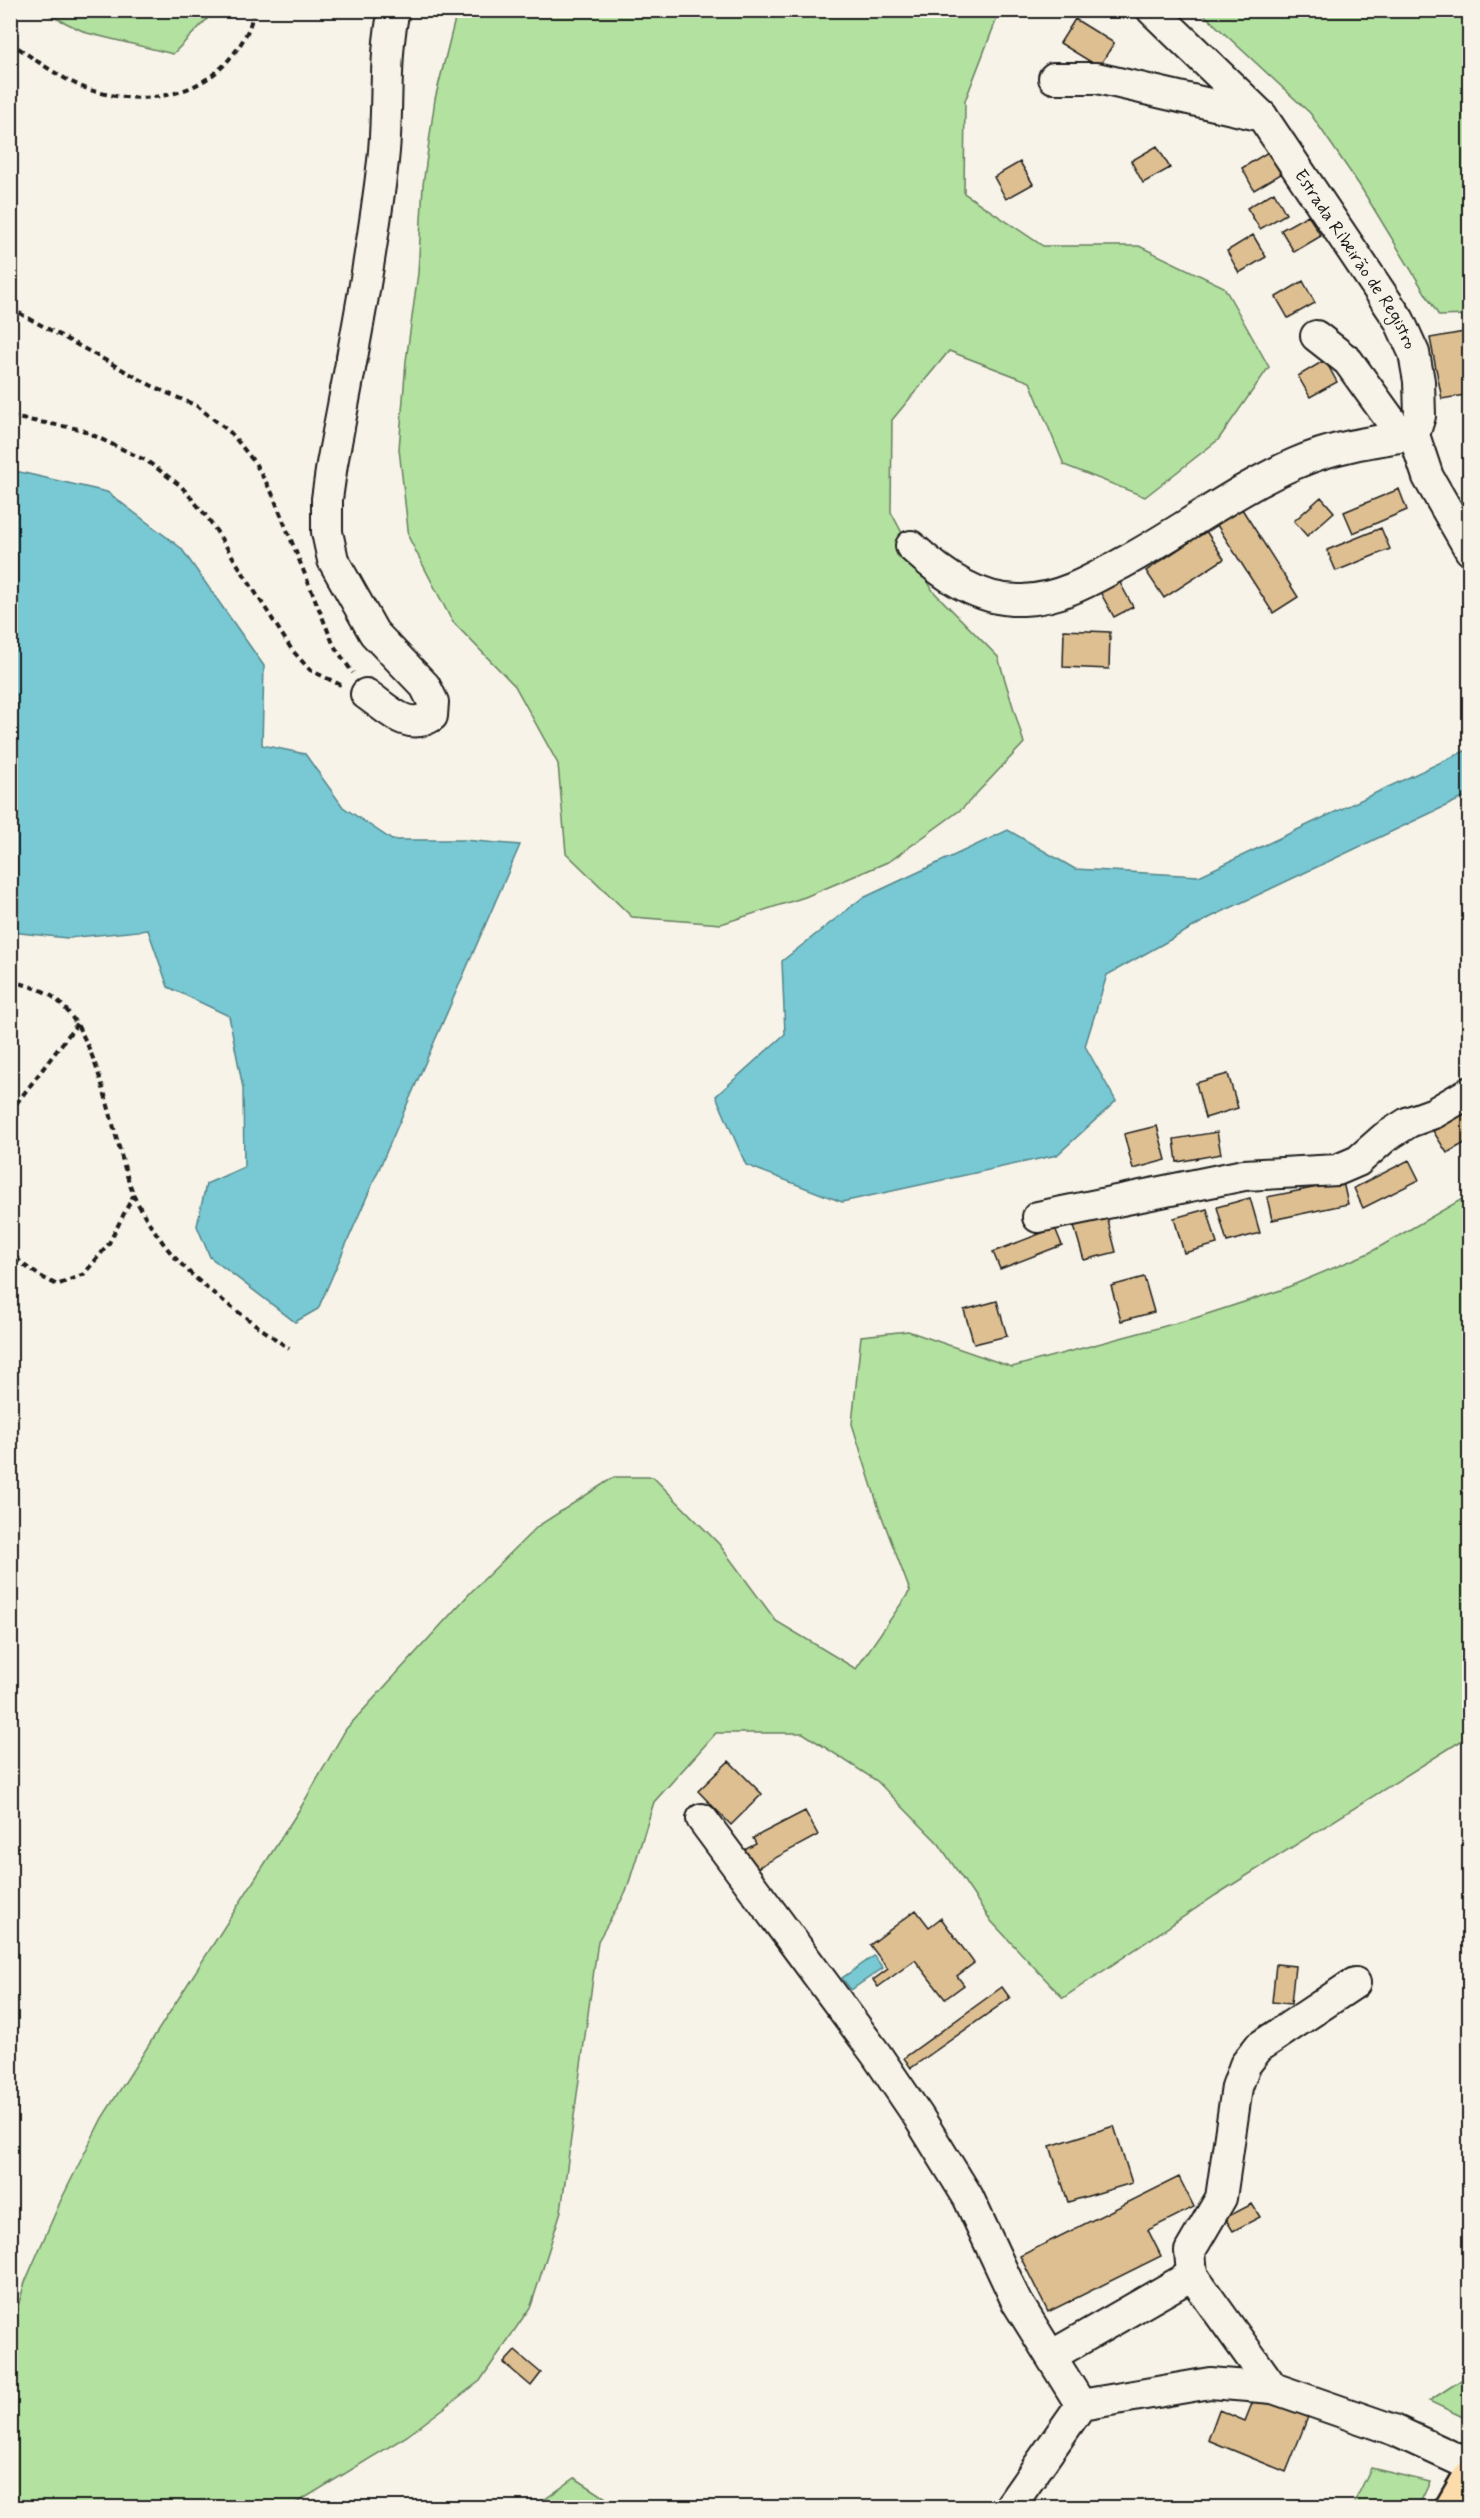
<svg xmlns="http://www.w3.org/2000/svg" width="1480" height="2518" font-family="Mynerve,sans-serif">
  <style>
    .green { fill: #b2e1a0; stroke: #677e5e; stroke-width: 1.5 }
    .water { fill: #78c9d3; stroke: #53848a; stroke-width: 1.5 }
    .building { fill: #debf91; stroke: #1c1c1c; stroke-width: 1.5 }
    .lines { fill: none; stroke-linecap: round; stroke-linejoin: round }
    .minor-casing { stroke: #1c1c1c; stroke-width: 34 }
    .major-casing { stroke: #1c1c1c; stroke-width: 38 }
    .path { stroke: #1c1c1c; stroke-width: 4; stroke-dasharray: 6 4.5; stroke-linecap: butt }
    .minor { stroke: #f7f3e8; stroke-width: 30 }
    .major { stroke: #fddcac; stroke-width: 33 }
    .labels { text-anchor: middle; stroke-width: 5; stroke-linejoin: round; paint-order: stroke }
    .street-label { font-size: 18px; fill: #1c1c1c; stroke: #f7f3e8 }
  </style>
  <rect width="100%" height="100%" fill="#f7f3e8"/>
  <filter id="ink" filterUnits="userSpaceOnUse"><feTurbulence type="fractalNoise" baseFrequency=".0167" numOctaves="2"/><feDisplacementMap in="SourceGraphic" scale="12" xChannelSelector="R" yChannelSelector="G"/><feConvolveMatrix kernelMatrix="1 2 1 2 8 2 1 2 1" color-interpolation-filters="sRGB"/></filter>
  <g filter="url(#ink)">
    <!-- green -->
    <path class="green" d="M41,11H209L207,19L173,54L87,33Z
      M457,11H983L997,18L965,101L964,193L1043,246H1139L1224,287L1269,367L1218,440L1145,497L1064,465L1030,382L949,351L892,420L891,512L933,591L998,657L1024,743L963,808L890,861L805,897L721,924L632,917L566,853L558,764L515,686L452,621L409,538L399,449L406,361L418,273L423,185L435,99Z
      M1200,11H1469V315L1439,316L1360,186L1310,113Z
      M1469,1195V1736L1216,1895L1063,1998L991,1921L939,1844L877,1781L803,1733H716L654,1802L626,1892L598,1941L561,2211L531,2306L480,2381L407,2436L290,2507H11V2330L25,2282L61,2200L102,2118L301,1807L346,1729L471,1592L538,1526L614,1477H653L719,1544L776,1621L856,1669L910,1591L879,1509L852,1424L861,1336L908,1331L1012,1367L1195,1318L1281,1290L1369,1253Z
      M10,1373L14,1384L17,1474L11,1485Z
      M1469,2375V2420L1429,2401Z
      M1371,2468L1430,2482L1418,2507H1352Z
      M575,2478L620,2507H534Z"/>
    <!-- water -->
    <path class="water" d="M11,470L107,492L181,548L264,666L262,745L305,754L343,807L392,840H464L520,845L318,1309L295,1322L210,1257L197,1226L206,1184L244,1167L243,1088L229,1016L168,987L148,930L67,938L11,932Z
      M1469,749V795L1211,917L1107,975L1085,1046L1116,1101L1057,1155L842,1202L746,1165L716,1096L785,1034L782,961L861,899L1008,830L1075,869L1199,876Z
      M874,1956L883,1968L851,1990L842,1978Z"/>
    <!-- building -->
    <path class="building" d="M1075,19L1114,43L1099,67L1060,43Z
      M1157,146L1170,168L1143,183L1131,161Z
      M1268,152L1281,174L1254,190L1242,168Z
      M1020,162L1033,184L1006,199L994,177Z
      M1274,192L1286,214L1260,229L1247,208Z
      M1308,215L1321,236L1294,252L1281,230Z
      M1253,235L1266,257L1239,273L1227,251Z
      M1303,281L1315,303L1288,318L1276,297Z
      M1470,331V394L1442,399L1430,338Z
      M1325,360L1337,382L1310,397L1298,376Z
      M1399,489L1407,510L1353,533L1344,512Z
      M1321,497L1334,512L1307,536L1294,521Z
      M1240,506L1298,597L1273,613L1215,522Z
      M1381,528L1390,549L1336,571L1327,550Z
      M1206,531L1224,559L1164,598L1146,571Z
      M1118,579L1133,607L1114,617L1099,590Z
      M1064,630L1110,632L1109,669L1063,667Z
      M1228,1074L1238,1108L1205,1118L1196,1083Z
      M1470,1109V1140L1447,1153L1433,1131Z
      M1157,1126L1166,1160L1133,1169L1124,1134Z
      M1217,1132L1221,1154L1177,1162L1174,1139Z
      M1409,1160L1419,1180L1363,1208L1354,1188Z
      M1343,1182L1348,1204L1272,1220L1267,1197Z
      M1250,1198L1260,1233L1227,1242L1217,1207Z
      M1207,1209L1217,1244L1184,1253L1174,1218Z
      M1107,1217L1116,1252L1084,1260L1074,1226Z
      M1055,1228L1062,1245L1000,1269L993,1252Z
      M1144,1277L1154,1312L1121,1321L1111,1286Z
      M997,1301L1007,1336L974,1344L964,1310Z
      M729,1761L762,1794L731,1825L698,1791Z
      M805,1811L818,1835L755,1869L744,1850L756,1844L753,1838Z
      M916,1910L929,1927L941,1918L974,1963L957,1976L964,1985L945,1999L915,1960L878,1987L873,1980L888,1969L870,1945Z
      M1276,1964L1295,1966L1291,2004L1272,2002Z
      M1002,1987L1010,1998L911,2068L904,2058Z
      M1114,2126L1132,2183L1068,2202L1050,2146Z
      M1179,2177L1194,2207L1148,2230L1161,2256L1048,2312L1020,2256Z
      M1252,2204L1260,2217L1233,2231L1225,2218Z
      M515,2351L541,2373L531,2386L504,2363Z
      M1255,2396L1308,2417L1286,2472L1208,2440L1219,2410L1245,2421Z"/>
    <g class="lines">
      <defs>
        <g id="minor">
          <path id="s1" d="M1152,10L1262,116L1399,320L1414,353L1419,381L1420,416L1414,435L1428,477L1470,550"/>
          <path d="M1054,78H1097L1262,116"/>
          <path d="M1316,336L1348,361L1402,436"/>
          <path d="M911,546C941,574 979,602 1023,600C1061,599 1095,578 1128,560C1184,529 1236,490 1294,464C1332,447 1373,441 1414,435"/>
          <path d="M366,694C388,709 407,732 432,716L433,702L425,686L374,633L333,560L327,532V499L332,464C351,363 371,263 383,161C389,111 383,59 394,10"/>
          <path d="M1038,1217L1244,1175L1337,1170L1358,1161L1384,1138L1409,1122L1434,1113L1470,1092"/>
          <path d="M702,1819L876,2054L918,2116L968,2197L1017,2302L1081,2405"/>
          <path d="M1051,2356L1192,2275"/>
          <path d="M1273,2388L1192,2275L1190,2251L1221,2198L1237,2087L1245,2065L1259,2047L1355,1983"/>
          <path d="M1009,2508L1081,2405L1210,2383L1273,2388L1394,2430L1470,2465"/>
        </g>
        <path id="major" d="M1452,2508L1470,2477"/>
      </defs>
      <!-- minor casing -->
      <use href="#minor" class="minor-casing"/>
      <!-- major casing -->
      <use href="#major" class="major-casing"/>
      <!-- path -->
      <path class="path" d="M10,42C31,57 61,79 85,88C131,105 187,101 223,66C237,51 252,31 253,10
        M10,308L156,388L197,406L231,433L255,463L272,493L334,646L353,673
        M10,417L80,429L147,461L181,486L208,518L292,650L310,670L343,686
        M10,981C27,985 48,990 60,1003C102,1044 112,1138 133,1193C139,1208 151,1226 161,1240C193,1285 246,1316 289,1349
        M10,1112L77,1024
        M10,1249C20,1266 40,1276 57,1285L84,1274L108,1245L133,1196"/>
      <!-- minor -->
      <use href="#minor" class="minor"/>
      <!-- major -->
      <use href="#major" class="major"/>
    </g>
  </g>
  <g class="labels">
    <!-- street labels -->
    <g class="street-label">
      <text dy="6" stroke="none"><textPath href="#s1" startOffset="324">Estrada Ribeirão de Registro</textPath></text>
    </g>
  </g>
  <!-- margin -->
  <rect width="1480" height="2518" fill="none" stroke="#f7f3e8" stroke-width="36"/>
  <rect x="18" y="18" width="1444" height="2482" fill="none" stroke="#1c1c1c" stroke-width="2" filter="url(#ink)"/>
</svg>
